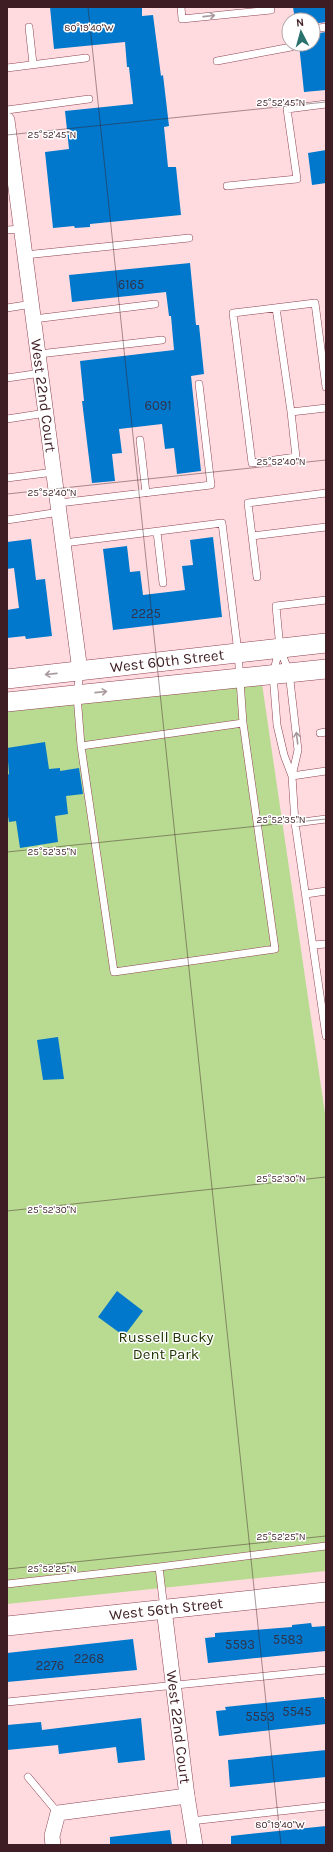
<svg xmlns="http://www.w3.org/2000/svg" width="333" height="1852" font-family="Karla,sans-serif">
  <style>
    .green { fill: #b8db91 }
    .building { fill: #0178cb }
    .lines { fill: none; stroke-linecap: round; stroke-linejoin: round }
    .service-casing { stroke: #8f4453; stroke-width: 8 }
    .minor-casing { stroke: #8f4453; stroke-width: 16 }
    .tertiary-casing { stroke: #8f4453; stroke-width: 20 }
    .service { stroke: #fff; stroke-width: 7 }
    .minor { stroke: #fff; stroke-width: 15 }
    .tertiary { stroke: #fff; stroke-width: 19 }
    .oneway { stroke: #a89a9c }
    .ticks { fill: none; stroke: #3e1e24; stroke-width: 1; stroke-opacity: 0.45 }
    .labels { text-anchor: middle; stroke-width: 3; stroke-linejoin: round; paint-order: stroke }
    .number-label { font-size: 13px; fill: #2f344e }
    .street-label { font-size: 15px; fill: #3e1e24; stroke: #fff }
    .park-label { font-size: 15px; fill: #1f3202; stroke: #fff }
    .ticks-label { font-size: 10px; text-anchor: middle; fill: #3e1e24; stroke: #fff; stroke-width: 3; stroke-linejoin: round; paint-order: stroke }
  </style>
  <rect width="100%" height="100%" fill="#ffdbe0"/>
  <!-- green -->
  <path class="green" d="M260,670L326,1120V1571L7,1604V700Z"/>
  <!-- building -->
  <path class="building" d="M50,7H142V16L153,15L161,76L163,75L169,126L164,127L168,167H176L181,215L90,224V227L75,228L74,226L53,228L45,152L69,149L65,111L133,104L129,67H127L125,42L54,49Z
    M293,7H326V22L313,24V20H295Z
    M326,32V90L304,92L299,44H313V34Z
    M326,150V183L312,185L308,153Z
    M190,263L196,325H199L204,374L191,376L201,471L177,474L174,448L165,449L162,424L119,429L122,453L112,454L115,481L92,483L82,401H84L80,361L174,350L171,316H169L166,292L72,302L69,275Z
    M213,537L222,617L113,630L103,549L127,546L130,572L140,571L143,595L185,590L182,566L193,565L190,540Z
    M31,539L36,580L45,579L52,636L26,639L25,636L7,638V610L19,608L14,568L7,569V542Z
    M45,742L49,769L60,768V771L79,768L83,794L66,796L68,814L55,816L58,842L20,848L16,821L9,822L7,810V775L9,774L7,748Z
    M58,1037L64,1079L43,1080L37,1040Z
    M117,1291L143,1311L124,1336L98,1317Z
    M311,1623L312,1627L326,1626V1651L208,1663L205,1638L215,1637V1633L292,1627V1625Z
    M133,1639L137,1670L7,1682V1653Z
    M324,1697V1699H326V1724L219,1736L216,1711L226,1710L225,1707Z
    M141,1718L145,1760L118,1763L116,1747L59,1754L58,1745L7,1750V1725L41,1722L42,1730Z
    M326,1750V1777L230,1787L228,1760Z
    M326,1826V1845H231V1836Z
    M170,1830L172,1845H110V1837Z"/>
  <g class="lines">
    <defs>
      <path id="service" d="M181,7L182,19L271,10L270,7
        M29,27L33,64
        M313,29L326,27
        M217,61L291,47V44
        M7,68L86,58
        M7,110L89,99
        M227,186L297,179L287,109L326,104
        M7,230L22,229
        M25,255L189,238
        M7,308L32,304
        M276,308L291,412
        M34,319L155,304
        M39,354L162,340
        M7,378L41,373
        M326,387L315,303L233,313L252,463L296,457L291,412L326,408
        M7,419L46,413
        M140,440L146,493
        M7,478L54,472
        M326,493L248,503L252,536L326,527
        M59,503L211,485L199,384
        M7,520L60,512
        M157,532L163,583
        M252,536L257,577
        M64,543L222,523L238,652L243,723
        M279,650L273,674L277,725L284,755L292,776L295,823L326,1036
        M80,671L77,695L81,746L114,972L275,949L243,723L81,746
        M320,733L326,732
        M292,776L298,750L289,672L280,649L276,606L326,600
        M292,776L326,771
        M295,823L326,819
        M306,894L326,891
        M313,945L326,944
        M7,1584L159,1567
        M164,1609L159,1567L326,1546
        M7,1702L326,1670
        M28,1777L58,1813
        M191,1821L326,1806"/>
      <g id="minor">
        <path id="s1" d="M7,120L80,671"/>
        <path id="s2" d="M164,1609L187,1796L195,1845"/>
        <path d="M53,1845L52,1836L58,1813L187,1796"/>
      </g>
      <g id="tertiary">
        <path id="s3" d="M7,679L326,643"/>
        <path d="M7,702L326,669"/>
        <path id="s4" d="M7,1626L326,1592"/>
      </g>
    </defs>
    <!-- service casing -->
    <use href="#service" class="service-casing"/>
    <!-- minor casing -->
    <use href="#minor" class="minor-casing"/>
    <!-- tertiary casing -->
    <use href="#tertiary" class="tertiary-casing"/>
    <!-- service -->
    <use href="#service" class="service"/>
    <!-- minor -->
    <use href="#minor" class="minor"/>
    <!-- tertiary -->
    <use href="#tertiary" class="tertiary"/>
  </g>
  <!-- one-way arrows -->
  <defs><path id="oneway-shaft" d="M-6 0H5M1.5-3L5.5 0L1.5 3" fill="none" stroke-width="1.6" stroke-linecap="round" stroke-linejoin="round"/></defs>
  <g class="oneway">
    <use href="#oneway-shaft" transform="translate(209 16) rotate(-6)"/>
    <use href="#oneway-shaft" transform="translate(51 674) rotate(174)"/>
    <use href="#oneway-shaft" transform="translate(101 692) rotate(-6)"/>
    <use href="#oneway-shaft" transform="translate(297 738) rotate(-97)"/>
  </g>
  <!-- ticks -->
  <path class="ticks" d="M88,7L281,1845M7,135L326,102M7,494L326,460M7,852L326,819M7,1211L326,1177M7,1569L326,1536"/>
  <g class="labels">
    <!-- number labels -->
    <g class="number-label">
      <text x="131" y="289">6165</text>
      <text x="158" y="410">6091</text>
      <text x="146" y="618">2225</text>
      <text x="288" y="1644">5583</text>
      <text x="240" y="1649">5593</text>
      <text x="89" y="1663">2268</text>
      <text x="50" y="1670">2276</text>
      <text x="297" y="1716">5545</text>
      <text x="260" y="1721">5553</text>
    </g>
    <!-- street labels -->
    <g class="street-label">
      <text dy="5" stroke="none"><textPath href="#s1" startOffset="278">West 22nd Court</textPath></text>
      <text dy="5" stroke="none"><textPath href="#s3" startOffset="161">West 60th Street</textPath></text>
      <text dy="5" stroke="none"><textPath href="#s4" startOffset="160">West 56th Street</textPath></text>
      <text dy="5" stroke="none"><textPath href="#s2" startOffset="119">West 22nd Court</textPath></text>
    </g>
    <!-- park labels -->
    <g class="park-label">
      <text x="166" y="1342">Russell Bucky<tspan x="166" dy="17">Dent Park</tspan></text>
    </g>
  </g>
  <g class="ticks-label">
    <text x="89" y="31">80°19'40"W</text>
    <text x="281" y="106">25°52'45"N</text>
    <text x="52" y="138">25°52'45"N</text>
    <text x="281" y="465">25°52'40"N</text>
    <text x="52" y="496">25°52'40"N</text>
    <text x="281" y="823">25°52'35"N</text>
    <text x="52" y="855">25°52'35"N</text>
    <text x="281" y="1182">25°52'30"N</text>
    <text x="52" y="1213">25°52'30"N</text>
    <text x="281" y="1540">25°52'25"N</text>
    <text x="52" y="1572">25°52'25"N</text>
    <text x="280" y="1828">80°19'40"W</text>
  </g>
  <!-- border -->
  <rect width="333" height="1852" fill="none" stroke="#3e1e24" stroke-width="16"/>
  <!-- north arrow -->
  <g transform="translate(301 32) rotate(354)"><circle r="19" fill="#ffffff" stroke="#b2a5a7"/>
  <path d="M0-3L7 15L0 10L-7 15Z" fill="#29726d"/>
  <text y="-6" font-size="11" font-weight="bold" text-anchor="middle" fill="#3e1e24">N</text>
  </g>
</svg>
